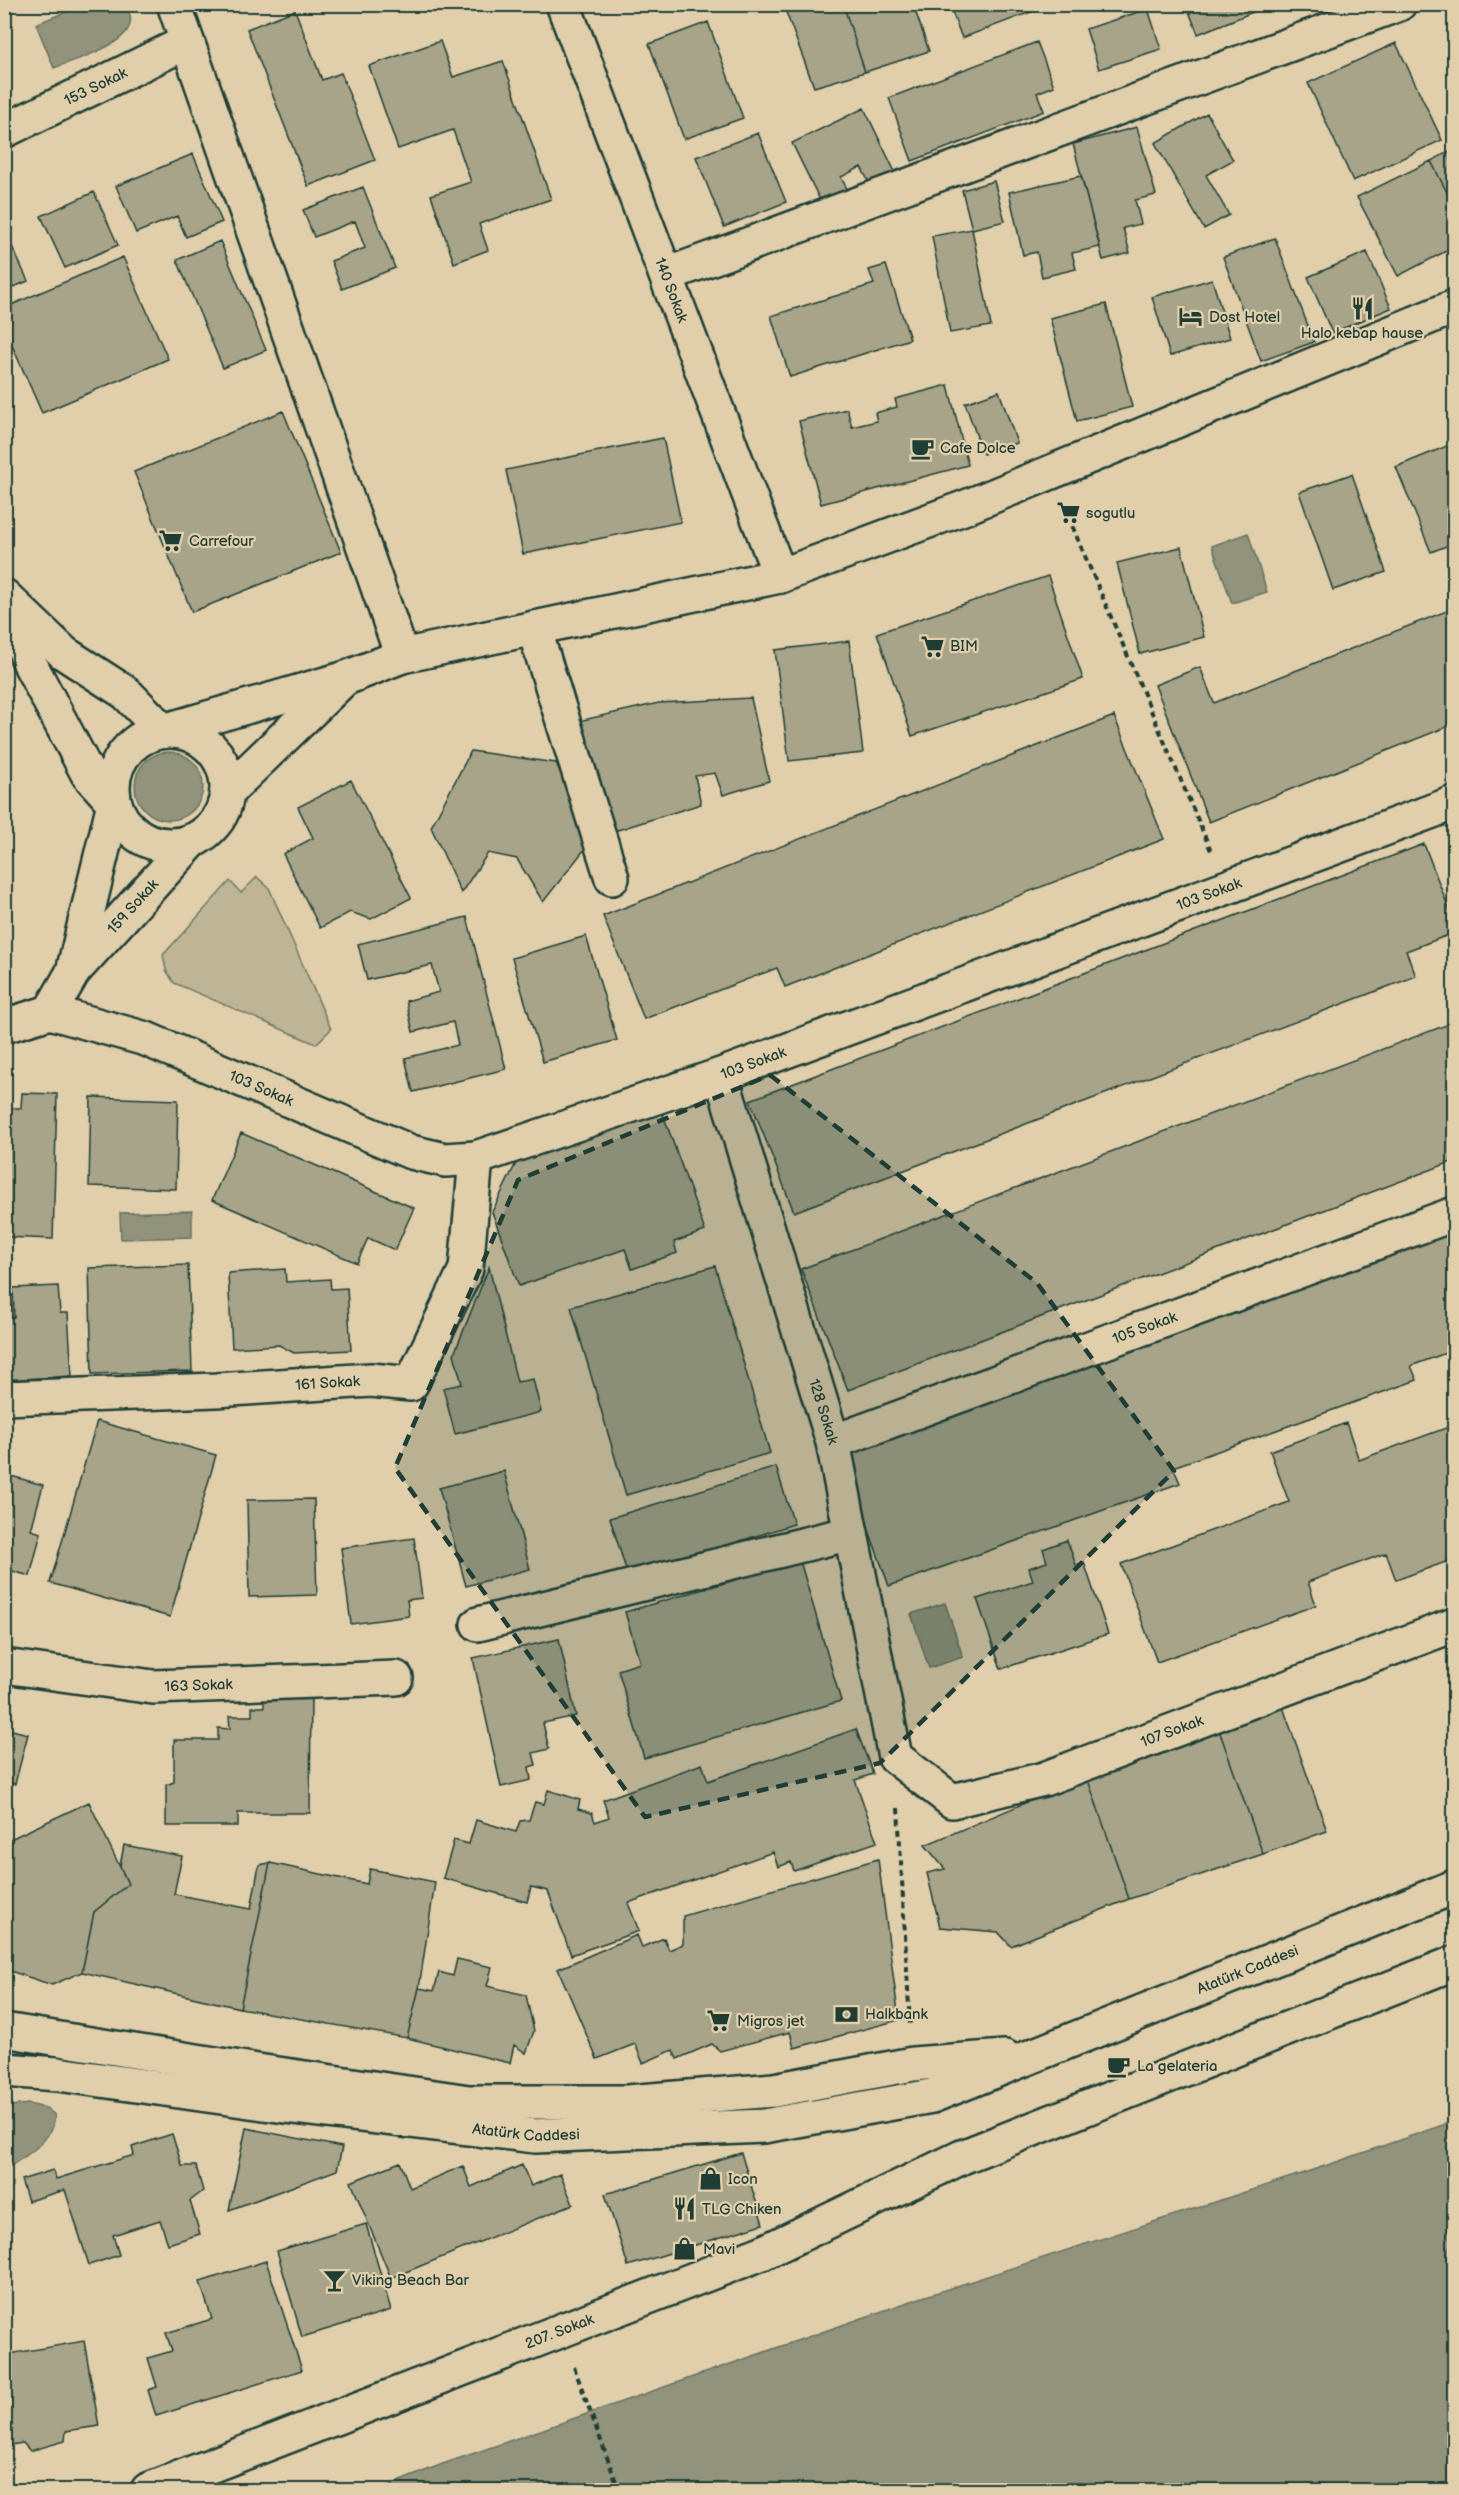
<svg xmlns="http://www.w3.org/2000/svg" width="1459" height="2495" font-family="'Balsamiq Sans',sans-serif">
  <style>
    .green { fill: #beb596; stroke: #6e7965; stroke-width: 1.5 }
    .water { fill: #92937b; stroke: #64715f; stroke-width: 1.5 }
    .building { fill: #a8a489; stroke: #1f3d34; stroke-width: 1.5 }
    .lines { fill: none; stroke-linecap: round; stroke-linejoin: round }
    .minor-casing { stroke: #1f3d34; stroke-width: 38 }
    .major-casing { stroke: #1f3d34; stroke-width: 38 }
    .path { stroke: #1f3d34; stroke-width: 4; stroke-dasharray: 6 4.5; stroke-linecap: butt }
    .minor { stroke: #e1cfac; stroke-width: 33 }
    .major { stroke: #e1cfac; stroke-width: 33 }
    .marked { fill: #1f3d34; fill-opacity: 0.2; stroke: #1f3d34; stroke-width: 4.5; stroke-dasharray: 12 8; stroke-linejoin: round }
    .labels { text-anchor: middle; stroke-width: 4.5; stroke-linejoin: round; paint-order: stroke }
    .street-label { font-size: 15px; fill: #1f3d34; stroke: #e1cfac }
    .poi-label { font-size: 15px; fill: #1f3d34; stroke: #e1cfac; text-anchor: start }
  </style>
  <rect width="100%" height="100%" fill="#e1cfac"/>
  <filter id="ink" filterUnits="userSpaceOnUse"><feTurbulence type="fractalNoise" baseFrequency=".0167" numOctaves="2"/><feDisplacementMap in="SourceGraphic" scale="12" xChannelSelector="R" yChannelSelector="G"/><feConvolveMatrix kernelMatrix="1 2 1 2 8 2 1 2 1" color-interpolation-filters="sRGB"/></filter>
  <g filter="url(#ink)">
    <!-- green -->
    <path class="green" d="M257,877L269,888L331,1029L316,1044L174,983L166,970L163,955L230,881L241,893Z"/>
    <!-- water -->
    <path class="water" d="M83,5H125C151,41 78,58 54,68L36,24Z
      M1248,533L1267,592L1232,603L1212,546Z
      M135 786a34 34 0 1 1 68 0a34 34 0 1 1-68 0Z
      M192,1211V1237L121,1239L120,1213Z
      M945,1603L963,1657L929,1668L911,1614Z
      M28,2104L46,2108L55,2115C54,2140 24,2158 5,2169V2107Z
      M1454,2121V2490H378L440,2465L920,2298L1328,2165Z"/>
    <!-- building -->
    <path class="building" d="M783,4H843L865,72L814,87Z
      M843,4H913L929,51L865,72Z
      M949,4H1052L962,38Z
      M1186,4H1273L1198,34Z
      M1148,9L1161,49L1099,69L1086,29Z
      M295,10L322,80L341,73L375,160L308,186L247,29Z
      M708,22L743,118L684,139L649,44Z
      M440,41L453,77L503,61L551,199L479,224L488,250L454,263L431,195L471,182L453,130L398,149L369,66Z
      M1037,42L1054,86L1037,93L1044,111L912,161L889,98Z
      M1396,43L1442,140L1353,181L1308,83Z
      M864,108L896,174L871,186L861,167L841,177L847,189L821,202L792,143Z
      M1207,113L1233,160L1206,175L1229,215L1204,229L1155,143Z
      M1137,127L1156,195L1135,200L1141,224L1123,228L1130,253L1103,260L1073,144Z
      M758,133L786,202L724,227L696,157Z
      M1454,149V206L1431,161Z
      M193,154L222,222L186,237L177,216L136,233L116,186Z
      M1431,161L1454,206V247L1398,276L1357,197Z
      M1081,176L1100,247L1072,253L1076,269L1042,277L1037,252L1023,255L1009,192Z
      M994,181L1005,221L972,229L962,190Z
      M363,187L395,268L342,289L331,261L365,248L355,221L314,237L303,210Z
      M94,192L118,245L65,268L41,216Z
      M4,229L28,281L4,291Z
      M972,229L991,326L950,333L932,236Z
      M1275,238L1314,342L1261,361L1223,257Z
      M220,241L266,350L223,368L177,260Z
      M1367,252L1391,308L1332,333L1308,277Z
      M123,257L168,359L42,413L4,327V308Z
      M886,265L910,339L790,377L771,316L874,284L869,270Z
      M1212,279L1230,338L1170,356L1152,297Z
      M1106,304L1132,407L1077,421L1050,318Z
      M948,385L968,465L821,504L799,421L847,409L852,427L877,421L875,413L897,407L895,399Z
      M999,391L1017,443L983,454L965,403Z
      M283,411L341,552L192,612L134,472Z
      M663,438L681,522L523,554L506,470Z
      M1454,443V543L1431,552L1396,467Z
      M1352,474L1386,572L1333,590L1299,492Z
      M1181,547L1204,637L1140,654L1117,563Z
      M1048,576L1083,679L912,736L877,633Z
      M1454,608V724L1209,822L1155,685L1200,667L1214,703Z
      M849,641L863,753L789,761L775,650Z
      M751,698L769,781L723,795L715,773L695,776L701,804L608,833L574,722L659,703Z
      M1114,716L1164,839L785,987L777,968L644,1019L603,916Z
      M471,751L556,763L592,840L543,902L517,859L488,853L461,893L431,827Z
      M351,780L411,898L371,919L350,912L320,928L283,854L313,838L298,807Z
      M1424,844L1454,922V933L1406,951L1416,976L794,1212L750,1100Z
      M467,917L506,1069L413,1092L405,1058L458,1045L453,1022L413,1032L406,1001L439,992L432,965L367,980L358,944Z
      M586,936L617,1040L543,1062L512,958Z
      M1454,1022V1161L848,1390L801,1269Z
      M22,1093L57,1094L53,1239L4,1237V1108H21Z
      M91,1097L178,1100L176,1189L89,1186Z
      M660,1106L705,1231L674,1242L677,1253L632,1269L625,1249L519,1286L492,1212L520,1155Z
      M241,1133L414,1208L395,1250L368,1238L357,1263L212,1200Z
      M1454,1232V1350L1411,1366L1417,1380L1173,1467L1180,1483L889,1586L840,1450Z
      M188,1265L192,1371L92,1374L89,1268Z
      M715,1266L770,1453L626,1495L571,1307Z
      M489,1267L517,1382L533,1379L541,1412L455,1434L443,1388L462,1384L454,1354Z
      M285,1269L286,1282L330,1279L331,1289L347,1288L351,1350L294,1353L279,1345L232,1348L228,1273Z
      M58,1286L60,1313H68L72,1376L8,1380L5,1318L14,1317L13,1288Z
      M97,1421L216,1455L170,1617L50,1583Z
      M1346,1423L1359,1460L1454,1425V1559L1396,1580L1386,1553L1308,1582L1316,1605L1157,1662L1121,1564L1289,1502L1270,1451Z
      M776,1467L794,1524L628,1576L610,1518Z
      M504,1471L530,1569L466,1586L439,1488Z
      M4,1474L43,1485L31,1530L41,1533L30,1576L12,1571L4,1599Z
      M314,1499L317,1595L249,1597L247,1500Z
      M414,1538L422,1598L407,1600L409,1616L351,1624L341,1548Z
      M1067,1540L1076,1565L1084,1562L1108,1634L1001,1669L977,1599L1033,1581L1029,1568L1047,1562L1043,1549Z
      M800,1561L841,1701L644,1758L618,1670L640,1663L625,1612Z
      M559,1639L576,1716L543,1723L549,1749L533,1753L536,1765L529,1767L531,1780L501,1787L473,1658Z
      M264,1697H311L310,1813H238V1826H166V1785L174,1782V1740H218V1728L230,1729L229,1716H252V1707H264Z
      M1283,1707L1327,1831L1263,1854L1219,1730Z
      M4,1728L28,1734L15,1784L4,1782Z
      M856,1729L873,1774L855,1780L877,1842L794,1871L791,1862L778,1867L773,1852L628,1903L639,1931L571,1955L548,1891L531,1887L527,1902L443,1878L454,1840L469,1844L476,1820L516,1832L520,1821L529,1820L535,1802L544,1804L548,1790L580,1800L578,1809L592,1813L595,1822L609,1817L603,1800L702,1764L708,1781Z
      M1219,1730L1263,1854L1129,1899L1087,1777Z
      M1087,1777L1129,1899L1011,1946L998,1932L940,1927L927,1873L945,1869L925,1845Z
      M89,1802L128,1884L94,1912L82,1972L52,1985L4,1969V1842Z
      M124,1845L182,1856L174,1894L251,1909L259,1865L270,1863L240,2008L82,1972L94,1912L128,1884L120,1866Z
      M878,1859L899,2020L794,2048L790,2032L720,2051L712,2044L677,2059L673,2050L643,2063L635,2044L597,2059L558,1969L637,1935L642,1947L664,1938L669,1950L683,1944V1916Z
      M270,1863L367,1884L370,1869L435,1882L419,1988L407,2038L240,2008Z
      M457,1959L492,1967L487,1986L526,1995L534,2031L526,2053L514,2045L510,2063L407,2038L419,1988L434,1991L439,1972L453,1976Z
      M246,2128L342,2147L337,2170L229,2210Z
      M172,2134L182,2166H196L203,2191L190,2201L200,2234L168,2244L160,2220L113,2235L119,2255L89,2265L65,2190L28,2201L21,2180L53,2170L56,2179L134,2155L132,2147Z
      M741,2153L763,2224L628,2266L605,2194Z
      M400,2162L410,2188L463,2166L471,2187L522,2165L531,2186L560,2174L573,2204L391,2278L351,2182Z
      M366,2224L391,2310L302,2337L277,2251Z
      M266,2261L302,2370L156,2416L148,2390L157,2387L148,2358L172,2351L166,2333L212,2319L200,2282Z
      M84,2341L99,2426L66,2431L65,2441L30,2451L23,2443L4,2446V2366L11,2365L9,2354Z"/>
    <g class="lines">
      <defs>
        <g id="minor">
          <path d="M174,4L402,656"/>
          <path id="s1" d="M563,4L780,576"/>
          <path id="s2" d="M4,131L187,42"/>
          <path d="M666,275L1399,4"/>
          <path d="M4,596L64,653L126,693L163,731L346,678L402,656L780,576L966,507L1454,307"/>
          <path d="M6,603L31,666L88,774L114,803L73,972"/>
          <path d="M534,628L612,878"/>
          <circle cx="170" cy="788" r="57"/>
          <path d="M227,792L342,681"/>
          <path id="s3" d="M50,1012L146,1039L411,1152L445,1160L476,1158L721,1075L1454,803"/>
          <path id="s4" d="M4,1026L50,1012L73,972L193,840"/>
          <path id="s5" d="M721,1075L833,1442L895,1757L952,1801L1044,1779L1454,1625"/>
          <path id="s6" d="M4,1398L216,1390L371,1380L411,1384L466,1269L476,1158"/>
          <path id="s7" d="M833,1442L1454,1214"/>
          <path d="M478,1624L851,1533"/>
          <path id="s8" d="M4,1666L153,1687L396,1678"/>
          <path id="s9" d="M148,2490L762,2253L962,2157L1454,1963"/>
        </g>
        <g id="major">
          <path d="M4,2030L264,2072L469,2102H627L774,2090L913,2064L1005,2057"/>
          <path id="s10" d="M4,2070L58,2074L285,2106L535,2136L764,2126L932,2096L1454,1887"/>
        </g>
      </defs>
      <!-- minor casing -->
      <use href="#minor" class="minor-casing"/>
      <!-- major casing -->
      <use href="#major" class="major-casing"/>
      <!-- path -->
      <path class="path" d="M1064,507L1212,853
        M898,1808L910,2026
        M574,2367L619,2490"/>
      <!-- minor -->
      <use href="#minor" class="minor"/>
      <!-- major -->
      <use href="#major" class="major"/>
    </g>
  </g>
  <!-- marked area -->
  <path class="marked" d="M770,1075L1037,1283L1174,1471L880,1763L645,1817L395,1468L518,1180Z"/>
  <!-- icons -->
  <defs>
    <symbol id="restaurant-bare" viewBox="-9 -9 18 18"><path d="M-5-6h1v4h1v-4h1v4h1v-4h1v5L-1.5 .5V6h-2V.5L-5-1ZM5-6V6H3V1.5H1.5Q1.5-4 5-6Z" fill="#1f3d34" stroke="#e1cfac" stroke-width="2.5" paint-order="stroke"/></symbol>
    <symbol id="hotel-bare" viewBox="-9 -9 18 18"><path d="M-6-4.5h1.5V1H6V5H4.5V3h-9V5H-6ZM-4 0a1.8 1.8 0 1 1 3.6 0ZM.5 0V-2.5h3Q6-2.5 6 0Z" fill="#1f3d34" stroke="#e1cfac" stroke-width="2.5" paint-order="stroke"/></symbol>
    <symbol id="cafe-bare" viewBox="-9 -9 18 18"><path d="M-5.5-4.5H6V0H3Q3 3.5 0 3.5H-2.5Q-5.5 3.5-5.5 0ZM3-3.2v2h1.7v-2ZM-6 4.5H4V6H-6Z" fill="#1f3d34" stroke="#e1cfac" stroke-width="2.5" paint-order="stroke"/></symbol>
    <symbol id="supermarket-bare" viewBox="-9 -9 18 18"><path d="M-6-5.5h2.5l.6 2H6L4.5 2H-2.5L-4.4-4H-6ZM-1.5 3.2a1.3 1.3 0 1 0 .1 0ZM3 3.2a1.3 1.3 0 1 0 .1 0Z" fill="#1f3d34" stroke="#e1cfac" stroke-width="2.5" paint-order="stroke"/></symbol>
    <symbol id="bank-bare" viewBox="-9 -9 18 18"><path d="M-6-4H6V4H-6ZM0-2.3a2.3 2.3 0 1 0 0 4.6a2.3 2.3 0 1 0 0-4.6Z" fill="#1f3d34" stroke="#e1cfac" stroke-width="2.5" paint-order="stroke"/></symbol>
    <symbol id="shop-bare" viewBox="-9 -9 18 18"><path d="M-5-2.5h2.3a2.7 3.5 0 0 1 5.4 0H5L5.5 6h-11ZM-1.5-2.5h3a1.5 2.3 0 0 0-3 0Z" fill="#1f3d34" stroke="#e1cfac" stroke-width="2.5" paint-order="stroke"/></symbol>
    <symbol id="bar-bare" viewBox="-9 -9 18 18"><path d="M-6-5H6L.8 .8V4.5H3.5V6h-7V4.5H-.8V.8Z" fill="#1f3d34" stroke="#e1cfac" stroke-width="2.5" paint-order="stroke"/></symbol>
  </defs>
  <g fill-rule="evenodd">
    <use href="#restaurant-bare" x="1346" y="292" width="33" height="33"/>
    <use href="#hotel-bare" x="1174" y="300" width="33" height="33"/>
    <use href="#cafe-bare" x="906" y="432" width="33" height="33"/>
    <use href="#supermarket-bare" x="1052" y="496" width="33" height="33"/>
    <use href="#supermarket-bare" x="154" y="524" width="33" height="33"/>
    <use href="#supermarket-bare" x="916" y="630" width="33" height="33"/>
    <use href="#bank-bare" x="830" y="1998" width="33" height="33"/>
    <use href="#supermarket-bare" x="702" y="2004" width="33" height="33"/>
    <use href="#cafe-bare" x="1102" y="2050" width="33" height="33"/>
    <use href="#shop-bare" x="694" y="2162" width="33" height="33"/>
    <use href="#restaurant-bare" x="668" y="2192" width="33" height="33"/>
    <use href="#shop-bare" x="668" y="2232" width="33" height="33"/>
    <use href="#bar-bare" x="318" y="2264" width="33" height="33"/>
  </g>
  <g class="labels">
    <!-- street labels -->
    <g class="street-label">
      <text dy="5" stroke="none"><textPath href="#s2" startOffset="102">153 Sokak</textPath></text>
      <text dy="5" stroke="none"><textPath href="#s1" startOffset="306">140 Sokak</textPath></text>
      <text dy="5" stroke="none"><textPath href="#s3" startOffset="1233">103 Sokak</textPath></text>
      <text dy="5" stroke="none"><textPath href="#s4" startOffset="183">159 Sokak</textPath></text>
      <text dy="5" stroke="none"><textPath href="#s3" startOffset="747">103 Sokak</textPath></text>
      <text dy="5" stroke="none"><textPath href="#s3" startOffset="225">103 Sokak</textPath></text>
      <text dy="5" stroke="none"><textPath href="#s7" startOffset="332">105 Sokak</textPath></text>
      <text dy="5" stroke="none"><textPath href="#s6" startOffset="324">161 Sokak</textPath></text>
      <text dy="5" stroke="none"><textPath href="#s5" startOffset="352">128 Sokak</textPath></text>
      <text dy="5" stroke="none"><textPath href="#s8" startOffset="196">163 Sokak</textPath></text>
      <text dy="5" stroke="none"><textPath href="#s5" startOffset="1008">107 Sokak</textPath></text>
      <text dy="5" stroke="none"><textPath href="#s10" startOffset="1275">Atatürk Caddesi</textPath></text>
      <text dy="5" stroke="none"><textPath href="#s10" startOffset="526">Atatürk Caddesi</textPath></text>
      <text dy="5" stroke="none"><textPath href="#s9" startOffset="441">207. Sokak</textPath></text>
    </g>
    <!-- poi labels -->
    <g class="poi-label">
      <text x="1209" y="322">Dost Hotel</text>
      <text x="1362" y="338" text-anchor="middle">Halo kebap hause</text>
      <text x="940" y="453">Cafe Dolce</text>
      <text x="1086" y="518">sogutlu</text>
      <text x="189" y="546">Carrefour</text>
      <text x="950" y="651">BIM</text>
      <text x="865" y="2019">Halkbank</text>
      <text x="737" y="2026">Migros jet</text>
      <text x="1137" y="2071">La gelateria</text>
      <text x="728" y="2184">Icon</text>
      <text x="702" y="2214">TLG Chiken</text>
      <text x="703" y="2254">Mavi</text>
      <text x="352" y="2285">Viking Beach Bar</text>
    </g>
  </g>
  <!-- margin -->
  <rect width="1459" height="2495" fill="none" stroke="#e1cfac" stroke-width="24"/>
  <rect x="12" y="12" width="1435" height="2471" fill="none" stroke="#1f3d34" stroke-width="2" filter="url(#ink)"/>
</svg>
